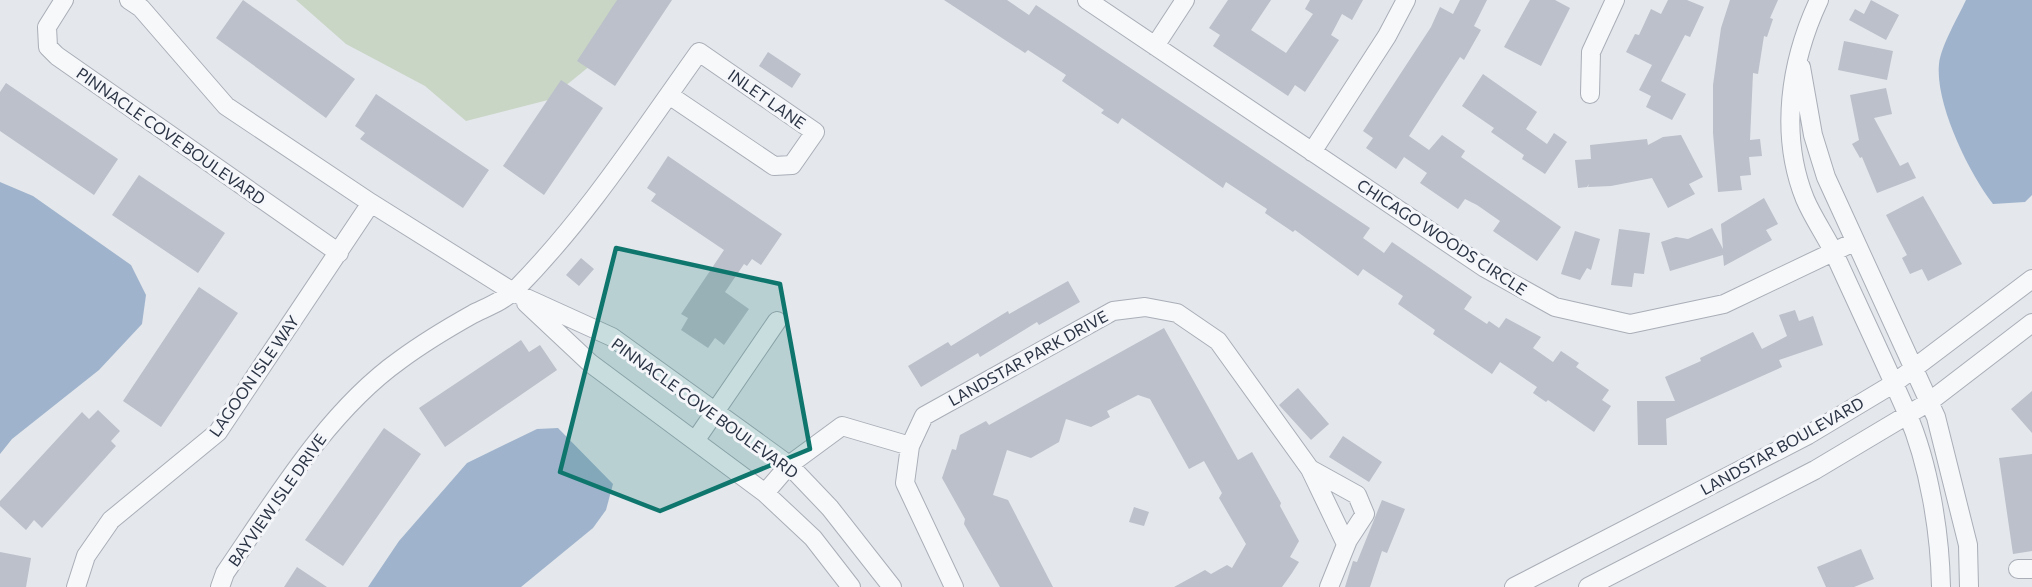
<svg xmlns="http://www.w3.org/2000/svg" width="2032" height="587" font-family="Commissioner,sans-serif">
  <style>
    .green { fill: #c9d6c5 }
    .water { fill: #9fb4cc }
    .building { fill: #bbc0ca }
    .lines { fill: none; stroke-linecap: round; stroke-linejoin: round }
    .minor-casing { stroke: #a9aeb7; stroke-width: 20 }
    .minor { stroke: #f7f8fa; stroke-width: 18 }
    .marked { fill: #0f766e; fill-opacity: 0.2; stroke: #0f766e; stroke-width: 4.5; stroke-linejoin: round }
    .labels { text-anchor: middle; stroke-width: 6; stroke-linejoin: round; paint-order: stroke }
    .street-label { font-size: 16px; fill: #2b3445; stroke: #f4f6f9 }
  </style>
  <rect width="100%" height="100%" fill="#e4e7ec"/>
  <!-- green -->
  <path class="green" d="M296,0H621L596,61L548,100L466,121L425,86L346,44Z"/>
  <!-- water -->
  <path class="water" d="M1966,0H2032V195L2025,202L1993,204C1969,173 1935,104 1939,64C1941,46 1958,17 1966,0Z
    M0,182L33,196L131,265L146,295L142,324L99,370L12,439L0,454Z
    M558,428L613,484L606,510L593,528L521,587H368L399,541L467,463L537,429Z"/>
  <!-- building -->
  <path class="building" d="M243,0L355,79L326,118L216,38Z
    M617,0H672L615,86L577,61Z
    M944,0H1007L1029,15L1036,5L1370,228L1363,238L1384,253L1392,242L1472,297L1464,309L1487,324L1489,321L1499,328L1506,318L1541,337L1533,348L1553,362L1561,351L1579,363L1576,367L1609,390L1602,400L1611,406L1594,432L1548,400L1546,402L1533,393L1537,387L1500,362L1492,374L1433,334L1435,330L1398,304L1403,296L1363,269L1358,276L1295,230L1293,232L1265,213L1267,209L1226,182L1223,188L1122,118L1118,124L1101,113L1104,110L1062,81L1066,75L1028,50L1025,53Z
    M1228,0H1271L1251,30L1286,53L1313,14L1305,9L1310,0H1363L1352,20L1342,14L1331,35L1339,40L1305,92L1295,85L1288,96L1213,46L1220,35L1209,28Z
    M1460,0H1487L1474,26L1481,30L1464,60L1460,57L1409,136L1429,150L1442,135L1465,151L1461,157L1561,227L1537,261L1493,231L1500,221L1477,205L1465,199L1458,209L1420,183L1427,173L1404,157L1396,169L1366,148L1373,138L1363,131L1431,27L1440,7L1453,14Z
    M1530,0H1555L1570,8L1541,66L1504,47Z
    M1668,0H1687L1704,7L1690,37L1685,35L1661,81L1686,94L1672,120L1646,107L1651,96L1639,90L1652,65L1626,52L1635,34L1639,35L1651,9L1661,14Z
    M1730,0H1778L1770,18L1773,19L1767,37L1764,36L1758,74L1753,73L1750,140L1760,139L1762,156L1749,157L1751,175L1740,176L1742,190L1718,192L1713,133V85L1721,28Z
    M1871,0L1899,15L1886,40L1849,20L1855,9L1864,14Z
    M1844,41L1893,51L1887,80L1838,70Z
    M768,52L801,74L792,88L759,66Z
    M1483,74L1537,112L1526,129L1547,144L1554,133L1567,142L1545,174L1522,159L1524,155L1491,132L1494,128L1462,106Z
    M561,80L603,108L544,195L503,166Z
    M6,83L118,159L94,195L0,131V92Z
    M1886,88L1892,114L1874,118L1900,166L1908,162L1916,178L1877,193L1862,157L1860,158L1852,144L1859,140L1850,95Z
    M376,94L489,170L463,208L360,139L365,133L355,126Z
    M1681,135L1703,177L1689,184L1695,194L1668,208L1652,178L1611,186L1588,187L1589,184L1587,187L1578,188L1575,160L1591,159L1590,145L1647,139L1648,145L1663,137Z
    M668,156L782,234L761,265L752,259L747,266L744,264L725,292L749,309L724,345L715,338L708,348L681,330L688,318L681,314L724,250L651,201L656,194L647,188Z
    M139,175L225,233L198,273L112,215Z
    M1923,196L1962,264L1928,281L1922,269L1910,274L1902,258L1907,255L1886,215Z
    M1764,198L1778,224L1766,230L1772,240L1724,266L1723,255L1670,271L1661,242L1676,237L1688,239L1712,228L1723,249L1721,224Z
    M1619,229L1650,233L1644,274L1634,273L1632,287L1611,285Z
    M1575,231L1600,239L1591,270L1587,268L1580,280L1561,274Z
    M581,258L594,269L579,286L566,275Z
    M1068,281L1080,302L1039,325L1037,322L980,357L978,353L921,387L908,366L948,342L951,346L1008,311L1009,314Z
    M199,287L238,313L161,427L123,401Z
    M1795,310L1799,321L1813,316L1823,345L1779,360L1782,367L1666,419L1667,445H1638L1637,401H1675L1665,377L1701,361L1700,358L1753,332L1762,349L1787,336L1779,315Z
    M1164,328L1238,460L1252,452L1281,503L1280,506L1299,541L1290,557L1299,562L1292,573L1282,587H1174L1205,570L1211,574L1227,565L1232,568L1246,544L1219,498L1222,493L1204,461L1189,469L1150,399L1138,395L1107,411L1110,417L1091,427L1066,419L1059,442L1031,458L1007,450L993,495L1008,500L1053,587H1000L964,524L965,519L942,478L952,449L956,450L960,435L986,421L989,425Z
    M521,340L529,352L540,345L557,370L445,447L419,408Z
    M1298,388L1329,424L1311,440L1279,405Z
    M2032,391V433L2011,409Z
    M98,410L120,431L111,441L116,446L42,528L34,520L26,530L0,506V501L82,412L89,419Z
    M384,428L421,454L343,566L305,540Z
    M1343,436L1382,462L1369,482L1329,457Z
    M2032,454V551L2013,554L1999,458Z
    M1382,500L1405,509L1387,553L1382,551L1370,587H1345L1353,561L1357,562Z
    M1134,507L1149,512L1144,526L1129,522Z
    M1861,549L1874,579L1854,587H1826L1817,567Z
    M0,552L31,558L26,587H0Z
    M297,567L327,587H284Z"/>
  <g class="lines">
    <defs>
      <path id="minor" d="M64,0L47,27L48,47L57,56L339,253
        M129,0L141,8L226,106L371,203L513,292L612,337L789,465L830,508L892,587
        M1087,0L1485,268L1555,307L1630,324L1724,304L1854,242
        M1819,0C1790,62 1779,134 1805,199C1813,218 1826,236 1835,255C1859,308 1884,360 1907,413C1929,464 1940,532 1941,587
        M1155,46L1185,0
        M1801,67L1813,135L1826,177L1936,417L1968,545L1969,587
        M1590,94L1591,52L1615,0
        M1312,152L1387,36L1406,0
        M526,303L590,363L765,493L813,538L851,587
        M695,441L777,321
        M1310,469L1346,544
        M765,493L789,465L842,426L910,446
        M2018,569H2032
        M76,587L86,556L111,520L218,432L371,203
        M220,587L225,573C275,500 327,412 400,360C423,343 448,328 473,314C487,307 505,300 516,289C587,217 641,133 699,52L815,132L792,165L774,166L669,95
        M954,587L905,483L910,446L924,416L1113,311L1145,307L1177,313L1218,341L1310,469L1357,495L1365,514L1348,540L1329,587
        M1514,587L1808,435L1893,384L2032,279
        M1588,587L1815,470L1929,402L2032,323"/>
    </defs>
    <!-- minor casing -->
    <use href="#minor" class="minor-casing"/>
    <!-- minor -->
    <use href="#minor" class="minor"/>
  </g>
  <!-- marked area -->
  <path class="marked" d="M616,248L780,284L810,449L660,511L560,472Z"/>
  <g class="labels">
    <!-- street labels -->
    <g class="street-label">
      <text transform="translate(767 99) rotate(35)" y="6">INLET LANE</text>
      <text transform="translate(171 136) rotate(35)" y="6">PINNACLE COVE BOULEVARD</text>
      <text transform="translate(1442 237) rotate(33)" y="6">CHICAGO WOODS CIRCLE</text>
      <text transform="translate(1028 358) rotate(-29)" y="6">LANDSTAR PARK DRIVE</text>
      <text transform="translate(254 376) rotate(-55)" y="6">LAGOON ISLE WAY</text>
      <text transform="translate(705 408) rotate(36)" y="6">PINNACLE COVE BOULEVARD</text>
      <text transform="translate(1782 446) rotate(-29)" y="6">LANDSTAR BOULEVARD</text>
      <text transform="translate(277 500) rotate(-55)" y="6">BAYVIEW ISLE DRIVE</text>
    </g>
  </g>
</svg>
